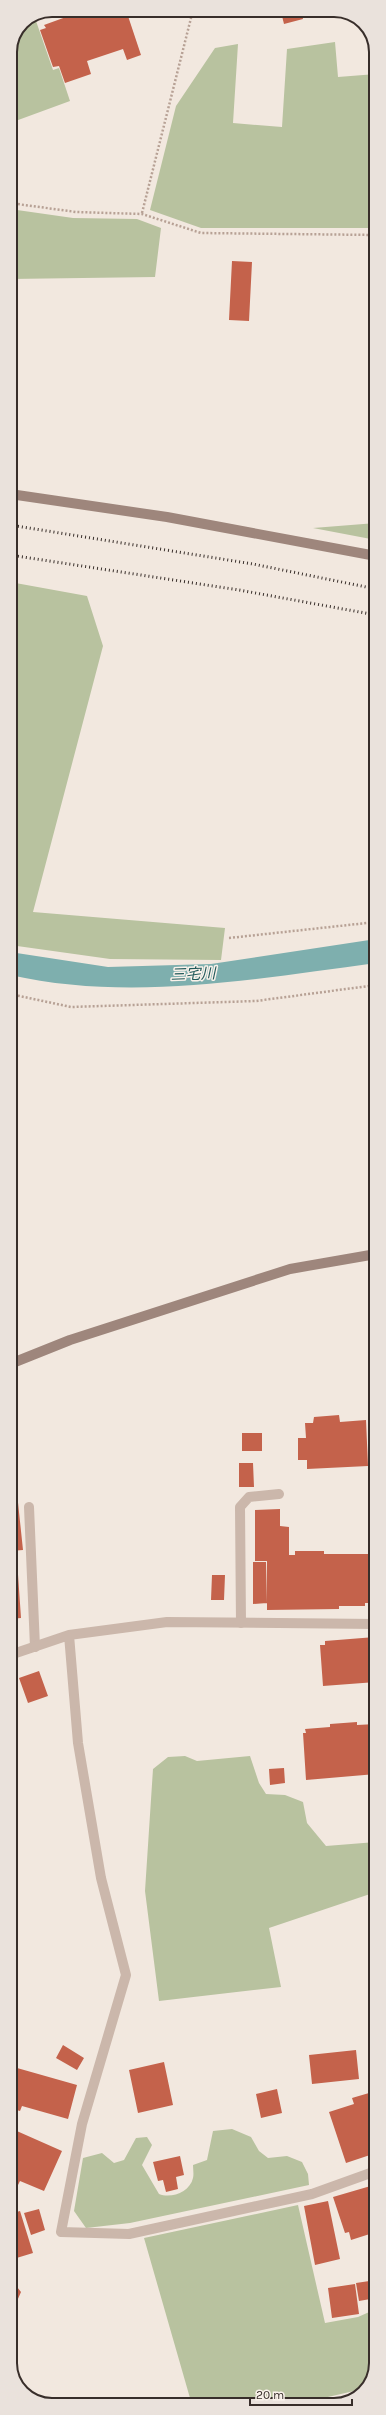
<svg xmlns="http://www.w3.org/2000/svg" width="386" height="2415" font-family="Karla,'Noto Sans JP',sans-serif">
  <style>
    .green { fill: #b8c29f }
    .water { fill: #7eafae }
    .building { fill: #c4624b }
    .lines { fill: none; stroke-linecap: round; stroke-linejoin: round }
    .path { stroke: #b7a195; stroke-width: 2.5; stroke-dasharray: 2 2; stroke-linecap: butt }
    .lane { stroke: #cbb7ab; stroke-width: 10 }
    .street { stroke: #cbb7ab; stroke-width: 10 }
    .secondary { stroke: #9e867c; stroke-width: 10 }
    .rail { stroke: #382e2a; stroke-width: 3; stroke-dasharray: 1 3; stroke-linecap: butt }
    .labels { text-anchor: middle; stroke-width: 3; stroke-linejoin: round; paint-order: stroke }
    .water-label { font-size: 15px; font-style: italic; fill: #20595a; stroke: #faf2eb }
    .rim { fill: none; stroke: #382e2a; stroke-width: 2 }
  </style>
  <rect width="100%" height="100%" fill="#f2e8df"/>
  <!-- green -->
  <path class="green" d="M36,21L53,70L59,68L70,101L10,123V52L22,25Z
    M335,42L338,77L376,74V228H201L150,210L176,106L215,48L238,44L233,123L282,127L287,49Z
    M10,209L73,218L137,219L161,228L155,277L10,279Z
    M376,523V540L313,528Z
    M10,582L87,596L103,646L33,912L225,928L221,960L110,959L10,945Z
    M185,1756L197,1761L250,1756L259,1783L266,1794L285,1795L303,1802L307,1823L326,1846L376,1842V1892L269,1928L281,1987L159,2001L145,1891L153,1769L168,1757Z
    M232,2129L251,2137L259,2151L268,2158L287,2156L302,2162L308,2174L309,2185L130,2223L86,2228L74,2211L83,2158L102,2153L114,2163L124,2160L136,2138L147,2137L152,2145L142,2165L159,2194C171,2199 190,2192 193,2178C194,2174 193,2169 193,2165L207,2160L213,2131Z
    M298,2205L325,2323L358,2317L376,2309V2363L365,2391L356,2396L354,2391L293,2405H192L144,2238Z"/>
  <!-- water -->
  <path class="water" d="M376,939V963C256,979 130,1002 10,975V952L108,967L211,964Z"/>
  <!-- building -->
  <path class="building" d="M72,10H78L79,13L86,10H126L141,55L127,60L123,49L87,61L91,74L65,83L59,66L53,67L40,30L46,28L44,25L66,17L65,13Z
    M205,10H232V15L205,12Z
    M288,10H301L303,19L284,24L281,12Z
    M232,261L252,262L249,321L229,320Z
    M339,1415L340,1422L366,1420L368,1466L307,1469V1460H298V1438H306L305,1423H313L314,1417Z
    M242,1433H262V1451H242Z
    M10,1447H13V1481H10Z
    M239,1463H253L254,1487H239Z
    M17,1493L23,1550L10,1551V1494Z
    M280,1509V1526L289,1527V1555H295V1551H324V1554H371V1603H365V1606H339V1609L267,1610V1561H283H255V1510Z
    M10,1560H17L21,1618L10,1619Z
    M253,1562H266L267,1603L253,1604Z
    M212,1575H225L224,1600H211Z
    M375,1637L376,1682L323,1686L320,1645H325V1641Z
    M39,1671L48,1696L28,1703L19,1678Z
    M357,1722V1725L376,1724V1774L306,1780L303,1733H306L305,1729L330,1727V1724Z
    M284,1768L285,1783L270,1785L269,1769Z
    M63,2045L84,2058L77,2070L56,2058Z
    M356,2050L359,2079L312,2084L309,2055Z
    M164,2062L173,2105L138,2113L129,2070Z
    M10,2066L77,2085L68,2119L22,2106L20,2111L10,2108Z
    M277,2089L282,2113L261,2118L256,2094Z
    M369,2093L371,2098L376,2097V2153L346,2163L329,2112L354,2104L352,2098Z
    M10,2128L62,2151L44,2191L20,2181L17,2187L10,2184Z
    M180,2156L184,2175L176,2177L178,2189L166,2192L163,2180L158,2181L153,2162Z
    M374,2185L376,2192V2232L351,2240L349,2232L345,2233L333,2197Z
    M328,2201L340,2259L315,2265L304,2206Z
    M39,2209L45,2230L31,2235L24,2213Z
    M20,2211L33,2253L10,2260V2214Z
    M10,2278L21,2292L10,2317Z
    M376,2280V2298L359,2301L356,2283Z
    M355,2284L359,2314L332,2318L328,2288Z"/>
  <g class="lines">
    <!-- path -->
    <path class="path" d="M10,203L76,212L142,214L201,233L376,235
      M142,213L193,10
      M229,938L376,922
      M10,994L71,1007L256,1001L376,985"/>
    <!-- lane -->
    <path class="lane" d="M29,1507L35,1647
      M241,1623L240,1507L249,1497L279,1494"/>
    <!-- street -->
    <path class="street" d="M69,1635L78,1743L101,1878L126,1975L82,2124L61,2232L129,2234L312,2194L376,2171
      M10,1655L69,1635L167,1622L376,1624"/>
    <!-- secondary -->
    <path class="secondary" d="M10,494L167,517L376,556
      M10,1364L70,1340L290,1269L376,1254"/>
    <!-- rail -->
    <path class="rail" d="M10,525L253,564L376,589
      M10,555L239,590L376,615"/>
  </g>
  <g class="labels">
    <!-- water labels -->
    <g class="water-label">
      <text transform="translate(193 974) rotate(-2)" y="5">三宅川</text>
    </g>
  </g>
  <!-- crop -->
  <path d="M0 0H386V2415H0ZM52 17H334A35 35 0 0 1 369 52V2363A35 35 0 0 1 334 2398H52A35 35 0 0 1 17 2363V52A35 35 0 0 1 52 17Z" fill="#eae2dc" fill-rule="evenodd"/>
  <path class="rim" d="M52 17H334A35 35 0 0 1 369 52V2363A35 35 0 0 1 334 2398H52A35 35 0 0 1 17 2363V52A35 35 0 0 1 52 17Z"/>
  <!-- scale -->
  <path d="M250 2399v6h102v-6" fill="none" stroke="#382e2a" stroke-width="2"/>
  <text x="256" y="2399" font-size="12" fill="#382e2a" stroke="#faf2eb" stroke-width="3" paint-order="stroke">20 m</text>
</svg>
